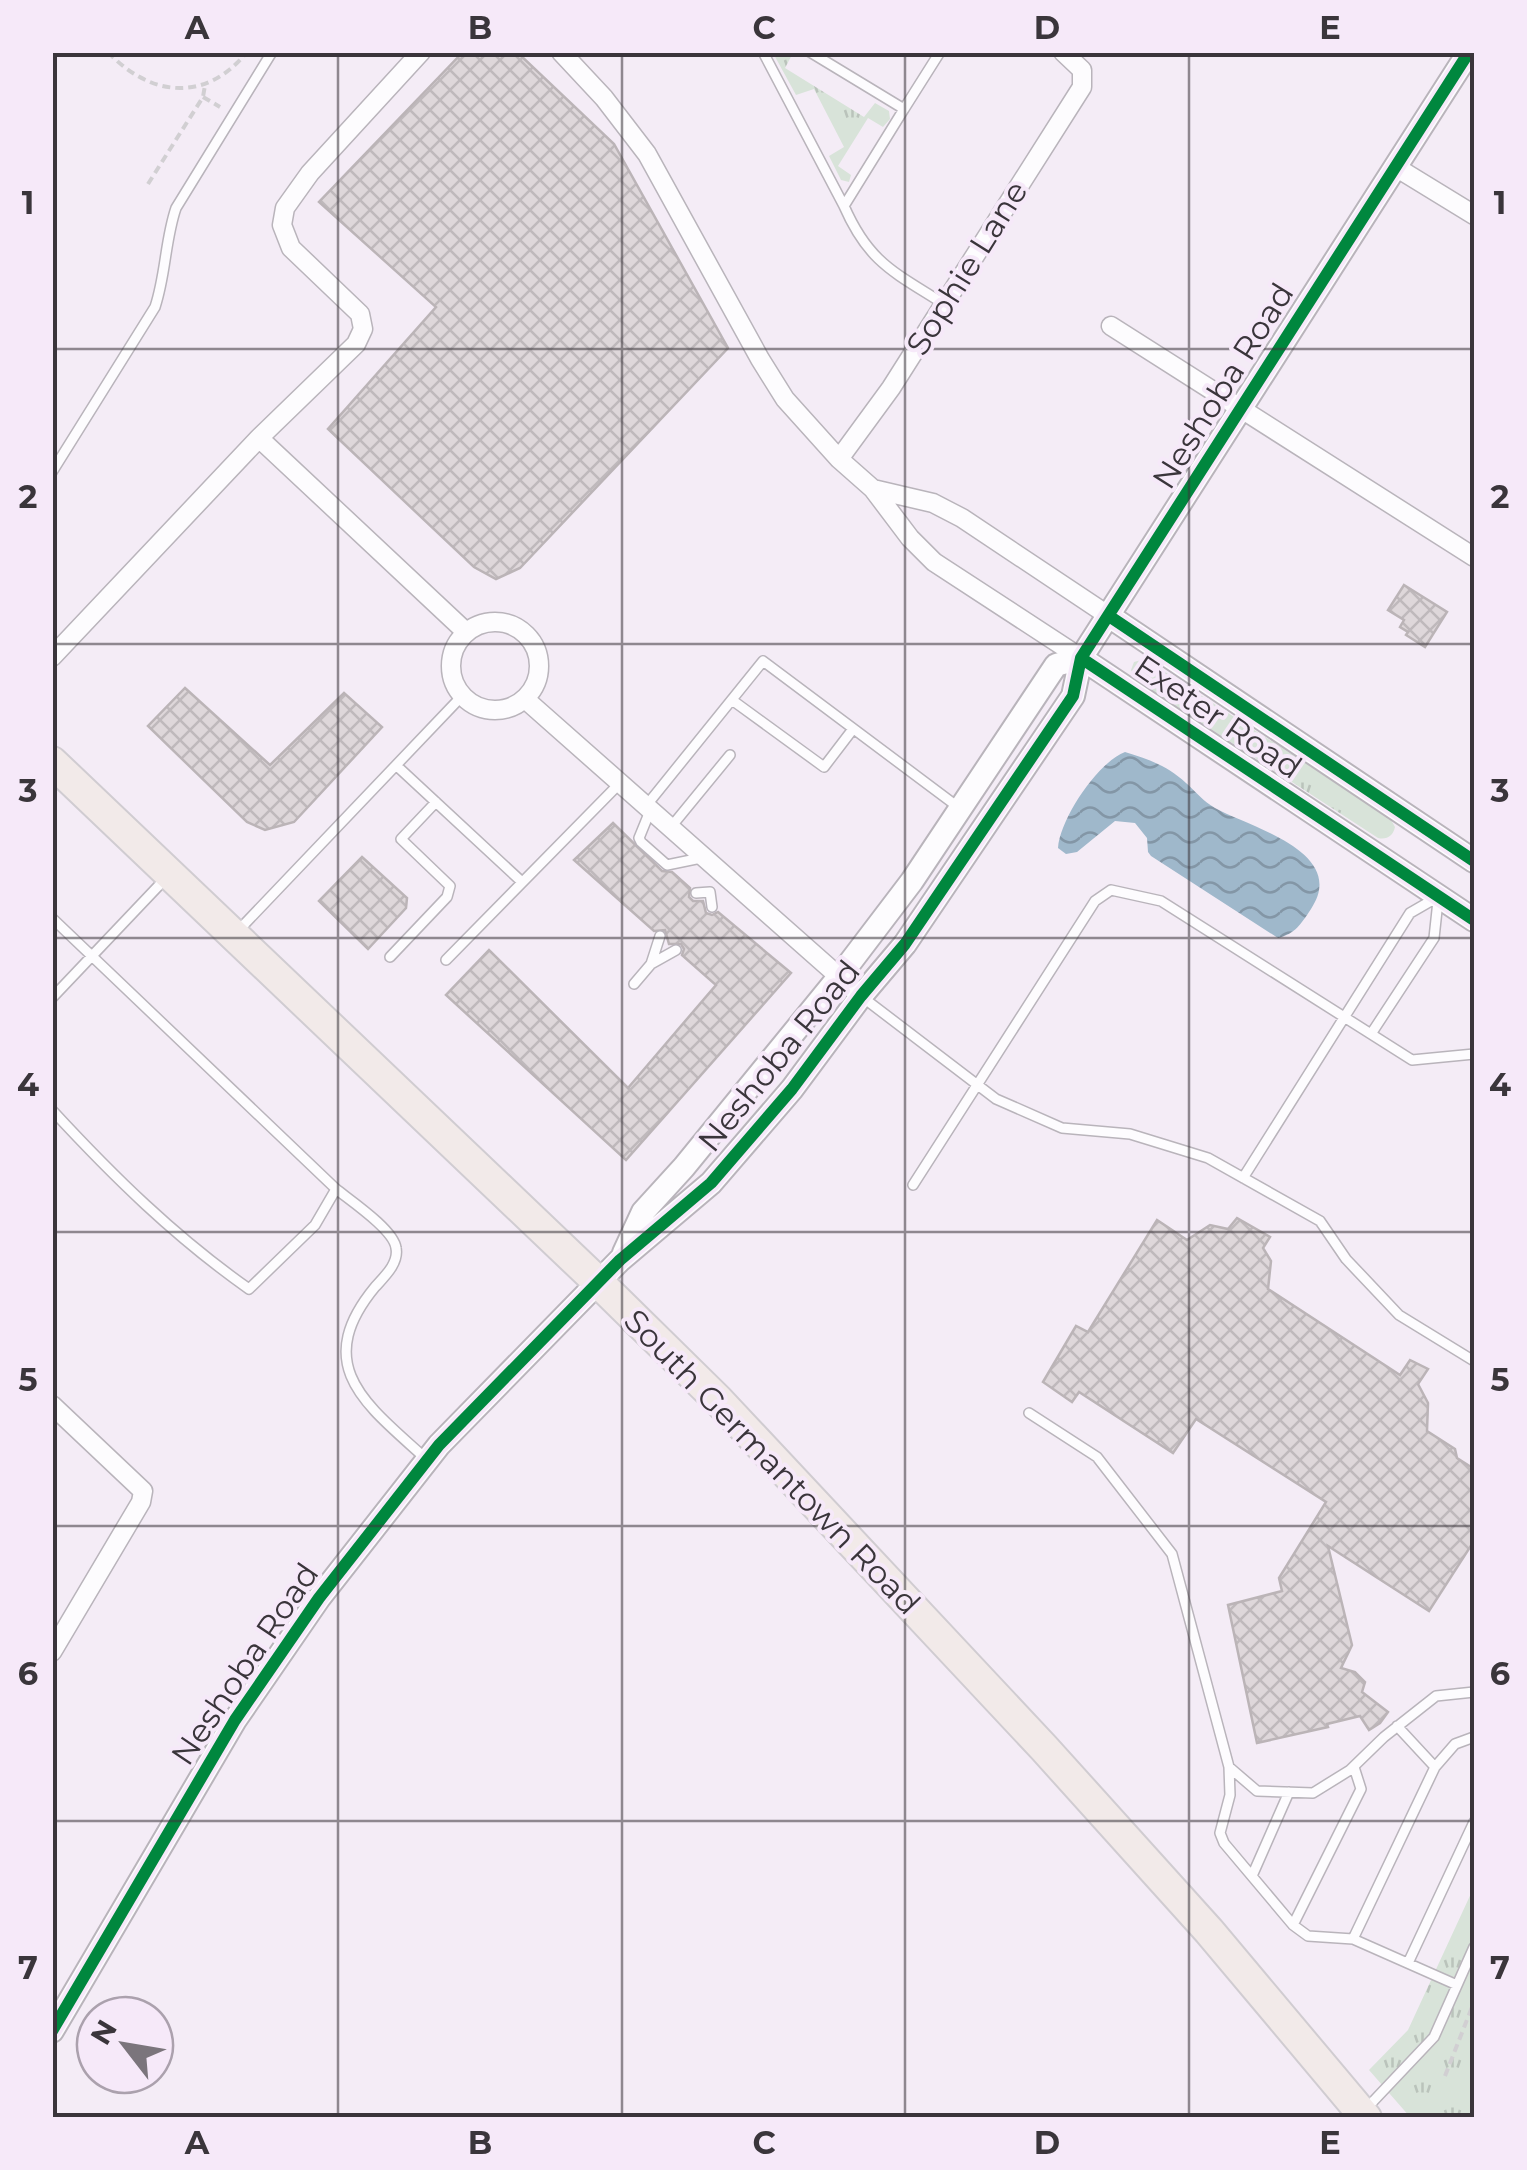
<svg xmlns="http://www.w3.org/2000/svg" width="1527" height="2170" font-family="Montserrat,sans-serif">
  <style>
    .grass { fill: url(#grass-tufts) }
    .water { fill: url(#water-waves) }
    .building { fill: url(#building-cross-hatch); stroke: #bbb4b7; stroke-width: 2.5 }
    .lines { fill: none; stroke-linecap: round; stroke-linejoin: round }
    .service-casing { stroke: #b9b4bb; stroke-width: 12 }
    .minor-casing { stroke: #b9b4bb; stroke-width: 21 }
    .tertiary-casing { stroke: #b9b4bb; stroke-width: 26 }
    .primary-casing { stroke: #d0ccd1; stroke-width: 34 }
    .path { stroke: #d1cfd2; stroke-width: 4; stroke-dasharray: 8 5; stroke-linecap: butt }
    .service { stroke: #fdfcfe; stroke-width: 9 }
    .minor { stroke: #fdfcfe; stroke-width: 18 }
    .tertiary { stroke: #fdfcfe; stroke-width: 22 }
    .primary { stroke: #f2eae9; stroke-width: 30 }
    .cycleway-casing { stroke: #f6e9f9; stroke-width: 19 }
    .cycleway { stroke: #00873e; stroke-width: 12 }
    .grid { fill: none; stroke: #3a353b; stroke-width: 2.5; stroke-opacity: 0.55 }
    .labels { text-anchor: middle; stroke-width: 8; stroke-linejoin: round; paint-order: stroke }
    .street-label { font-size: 32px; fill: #3a353b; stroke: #f6e9f9 }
    .neatline { fill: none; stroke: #3a353b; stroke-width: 4 }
    .grid-label { font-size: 32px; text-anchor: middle; font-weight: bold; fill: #3a353b }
  </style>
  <defs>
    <pattern id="grass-tufts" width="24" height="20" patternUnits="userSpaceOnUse" patternTransform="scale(2.5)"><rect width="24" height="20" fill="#d8e3d9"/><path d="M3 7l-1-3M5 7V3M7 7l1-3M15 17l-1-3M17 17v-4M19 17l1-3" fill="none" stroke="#bac3bb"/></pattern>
    <pattern id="water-waves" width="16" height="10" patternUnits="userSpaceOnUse" patternTransform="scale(2.5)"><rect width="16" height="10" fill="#9fb8cb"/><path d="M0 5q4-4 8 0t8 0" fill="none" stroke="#8396a6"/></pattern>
    <pattern id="building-cross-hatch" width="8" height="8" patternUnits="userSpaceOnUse" patternTransform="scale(2.5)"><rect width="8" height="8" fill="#ded7da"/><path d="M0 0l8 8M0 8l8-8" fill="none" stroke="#bfb9bc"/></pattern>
  </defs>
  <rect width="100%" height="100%" fill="#f4ecf6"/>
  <!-- grass -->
  <path class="grass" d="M773,53H793L785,68L864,117L875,103L889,111L890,119L883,127L868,118L838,166L851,175L849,182L841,180L829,156L844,147L814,89L796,95Z
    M1145,659L1390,818L1395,827C1393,836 1387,840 1378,838L1137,681L1131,670L1134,662Z
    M1474,1887V2117H1410L1369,2070L1408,2030Z"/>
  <!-- water -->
  <path class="water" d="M1125,752C1148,759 1168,766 1186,783C1196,792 1203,801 1215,808C1249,827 1349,852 1311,909C1301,924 1295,934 1278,938L1151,856L1148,852L1147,838L1135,823L1115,821L1077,852L1066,854L1058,848C1060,819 1097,763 1125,752Z"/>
  <!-- building -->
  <path class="building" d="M463,52H517L614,144L728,348L520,568L496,579L474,567L328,429L436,307L319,202Z
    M1404,585L1447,612L1425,647L1406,635L1408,632L1400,627L1404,620L1388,610Z
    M185,688L270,765L344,693L382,727L294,822L265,830L247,822L148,726Z
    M613,823L662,871L672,872L690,888L689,897L693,901H703L706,913L712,915L718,912L791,973L626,1160L446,995L489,950L628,1088L716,985L682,955L684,949L681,944H669L665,930L654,931L574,860Z
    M362,857L407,898L406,908L368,949L319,901Z
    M1237,1218L1270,1237L1263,1248L1271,1261L1268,1289L1400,1375L1410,1360L1428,1369L1418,1384L1428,1403L1427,1431L1455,1449L1457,1458L1474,1469V1541L1429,1611L1328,1546L1352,1645L1341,1668L1355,1672L1365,1682L1362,1692L1388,1712L1380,1723L1369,1730L1360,1716L1327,1724L1328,1727L1257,1743L1228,1605L1282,1591L1279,1578L1326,1502L1196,1419L1173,1453L1079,1392L1072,1402L1043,1382L1076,1326L1088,1332L1157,1220L1187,1240L1210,1225L1228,1229Z"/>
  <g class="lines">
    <defs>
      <path id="service" d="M763,52L844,206
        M810,52L904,109L844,206C869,263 894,272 944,304
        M904,109L940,52
        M52,472L155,307C166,274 165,240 176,208L272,52
        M732,700L824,767L853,729
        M398,767L522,882
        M646,806L763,661L958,807
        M650,811L639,838L641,842L667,865L701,858
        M671,827L730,755
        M696,893L710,892L712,907
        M52,918L336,1189L315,1225L249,1289C175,1237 113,1176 52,1110
        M236,933L462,696
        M660,936L651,964L676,950
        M390,957L447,897L450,886L401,839L436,802
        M446,960L619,784
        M634,984L651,964
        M861,996L996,1099L1062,1128L1130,1134L1208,1158L1320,1221L1346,1259L1399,1315L1474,1361
        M52,998L165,879
        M1371,1034L1434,938L1438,901
        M1243,1178L1410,913L1436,898
        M913,1185L1095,901L1111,890L1161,901L1412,1060L1474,1054
        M336,1189C351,1201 394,1230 396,1248C399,1263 385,1276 375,1287C310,1366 367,1405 425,1458
        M1029,1413L1097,1457L1172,1554L1229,1767L1257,1791L1313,1793L1350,1770L1384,1737L1436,1696L1474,1692
        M1229,1767L1230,1795L1220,1833L1224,1843L1293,1925L1308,1936L1353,1939L1457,1985
        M1435,1767L1455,1744L1474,1737
        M1252,1876L1289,1792
        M1293,1925L1361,1789L1354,1767
        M1353,1939L1435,1767L1397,1726
        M1408,1963L1474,1822
        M1364,2111L1434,2037L1474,1947"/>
      <path id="minor" d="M561,52L604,98L647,154L760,359L785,399L839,459L873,489L910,538L934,562L1081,658
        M1394,166L1474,215
        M1111,326L1474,557
        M259,438L466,632
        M839,459L891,388L1082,87V70L1063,52
        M873,489L933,503L962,518L1109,616
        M451 666a44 44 0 1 1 88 0a44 44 0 1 1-88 0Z
        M52,657L259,438L356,344L363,329L360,314L291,248L282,225L285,208L310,173L421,52
        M525,699L861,996
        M52,1405L143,1491L141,1502L52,1652"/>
      <path id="tertiary" d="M1109,616L1474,861
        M1081,658L1474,920
        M624,1253L643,1212L684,1167L839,977L912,881L1056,665L1081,658
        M52,2031L235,1720L319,1598L439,1445L620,1260L711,1183L792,1089L861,996L905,944L1073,696L1081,658L1469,52"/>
      <path id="primary" d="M52,762L598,1282L718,1400L1044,1748L1209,1931L1366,2118"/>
    </defs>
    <!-- service casing -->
    <use href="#service" class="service-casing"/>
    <!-- minor casing -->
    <use href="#minor" class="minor-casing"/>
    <!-- tertiary casing -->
    <use href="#tertiary" class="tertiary-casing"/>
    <!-- primary casing -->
    <use href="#primary" class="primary-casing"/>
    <!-- path -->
    <path class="path" d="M108,52C150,97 206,103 247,52
      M203,97L220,107
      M148,184L203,97L205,85
      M1445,2076L1474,2002"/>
    <!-- service -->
    <use href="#service" class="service"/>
    <!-- minor -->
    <use href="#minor" class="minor"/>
    <!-- tertiary -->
    <use href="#tertiary" class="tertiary"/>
    <!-- primary -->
    <use href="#primary" class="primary"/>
    <defs>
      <path id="cycleway" d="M1109,616L1474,861
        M1081,658L1474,920
        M52,2031L235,1720L319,1598L439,1445L620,1260L711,1183L792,1089L861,996L905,944L1073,696L1081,658L1469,52"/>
    </defs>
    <!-- cycleway casing -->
    <use href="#cycleway" class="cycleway-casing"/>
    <!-- cycleway -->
    <use href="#cycleway" class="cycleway"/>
  </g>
  <!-- grid -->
  <path class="grid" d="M338,52V2118M622,52V2118M905,52V2118M1189,52V2118M52,349H1474M52,644H1474M52,938H1474M52,1232H1474M52,1526H1474M52,1821H1474"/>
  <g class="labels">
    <!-- street labels -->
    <g class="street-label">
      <text transform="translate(967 268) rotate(-58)" y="11">Sophie Lane</text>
      <text transform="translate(1223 386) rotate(-58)" y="11">Neshoba Road</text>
      <text transform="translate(1218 717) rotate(34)" y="11">Exeter Road</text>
      <text transform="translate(779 1056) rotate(-51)" y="11">Neshoba Road</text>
      <text transform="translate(772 1462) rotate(46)" y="11">South Germantown Road</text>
      <text transform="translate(245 1664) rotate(-56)" y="11">Neshoba Road</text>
    </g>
  </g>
  <!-- border -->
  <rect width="1527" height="2170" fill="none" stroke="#f6e9f9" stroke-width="110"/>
  <!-- north arrow -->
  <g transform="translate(125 2045) rotate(301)"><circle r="48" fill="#f6e9f9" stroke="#aba1ad" stroke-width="2.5"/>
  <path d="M0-8L18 38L0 25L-18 38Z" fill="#7b757c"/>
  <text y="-15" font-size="28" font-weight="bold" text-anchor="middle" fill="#3a353b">N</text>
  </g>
  <rect x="55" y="55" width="1417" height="2060" class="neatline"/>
  <g class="grid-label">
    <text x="197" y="39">A</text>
    <text x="480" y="39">B</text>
    <text x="764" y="39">C</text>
    <text x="1047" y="39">D</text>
    <text x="1330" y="39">E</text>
    <text x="28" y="214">1</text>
    <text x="1500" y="214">1</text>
    <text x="28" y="508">2</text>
    <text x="1500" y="508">2</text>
    <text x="28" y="802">3</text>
    <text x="1500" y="802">3</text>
    <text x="28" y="1096">4</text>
    <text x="1500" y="1096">4</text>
    <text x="28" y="1391">5</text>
    <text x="1500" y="1391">5</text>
    <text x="28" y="1685">6</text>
    <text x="1500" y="1685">6</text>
    <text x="28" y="1979">7</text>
    <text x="1500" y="1979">7</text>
    <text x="197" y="2154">A</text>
    <text x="480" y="2154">B</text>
    <text x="764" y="2154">C</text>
    <text x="1047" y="2154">D</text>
    <text x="1330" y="2154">E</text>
  </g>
</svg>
